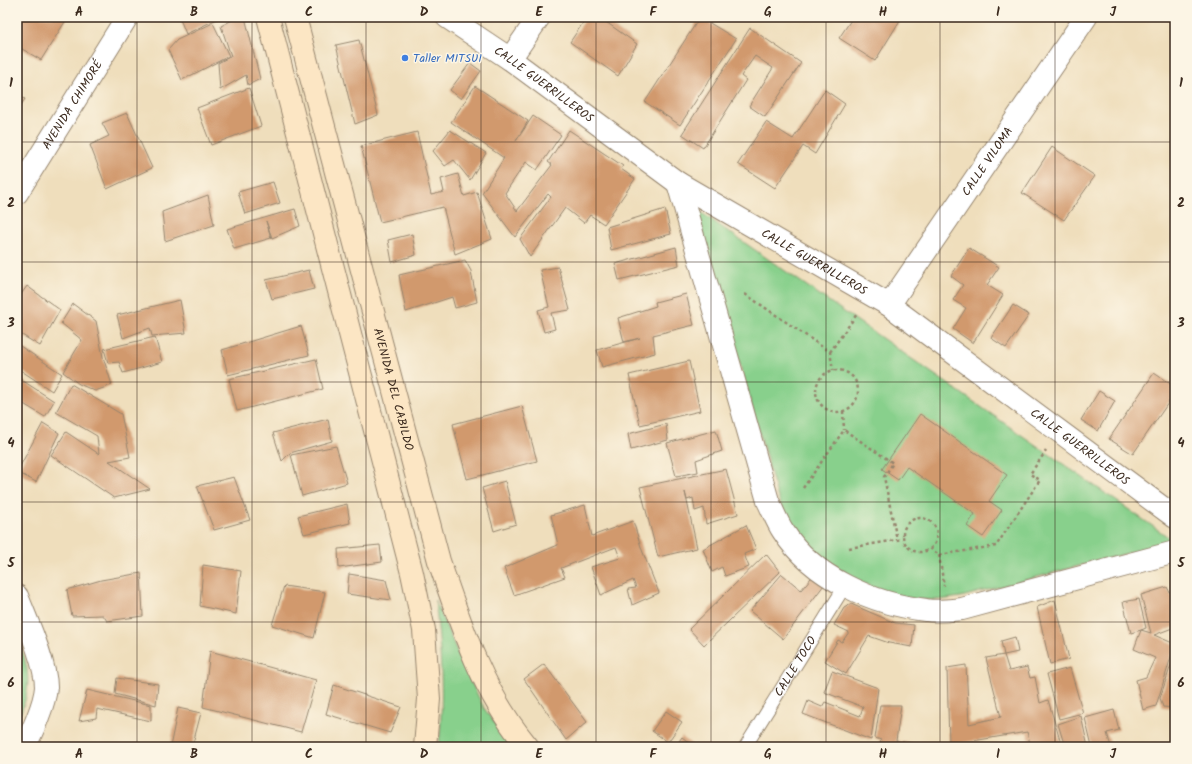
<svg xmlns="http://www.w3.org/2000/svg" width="1192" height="764" font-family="Kalam,sans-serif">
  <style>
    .green { fill: #88d08c; stroke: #627d55 }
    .building { fill: #d1996d }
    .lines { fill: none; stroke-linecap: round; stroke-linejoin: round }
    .lane-casing { stroke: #95846d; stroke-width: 14 }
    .street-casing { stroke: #95846d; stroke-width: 24 }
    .secondary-casing { stroke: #95846d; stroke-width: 24 }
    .path { stroke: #95846d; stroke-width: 2.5; stroke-dasharray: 3 3; stroke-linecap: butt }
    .lane { stroke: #fff; stroke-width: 12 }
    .street { stroke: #fff; stroke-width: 22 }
    .secondary { stroke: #fce6c4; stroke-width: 22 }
    .grid { fill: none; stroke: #3b2a1e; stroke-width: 1; stroke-opacity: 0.55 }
    .shop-dot { fill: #3f7fe0; stroke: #fcf5e5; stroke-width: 1.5 }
    .labels { text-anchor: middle; stroke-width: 3; stroke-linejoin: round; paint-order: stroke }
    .shop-label { font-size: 12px; fill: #366cbe; stroke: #fcf5e5; text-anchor: start }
    .street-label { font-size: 12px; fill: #3b2a1e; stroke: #fcf5e5 }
    .neatline { fill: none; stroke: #3b2a1e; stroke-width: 1.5 }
    .grid-label { font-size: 13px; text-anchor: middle; font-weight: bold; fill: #3b2a1e }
  </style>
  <rect width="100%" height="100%" fill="#fcf5e5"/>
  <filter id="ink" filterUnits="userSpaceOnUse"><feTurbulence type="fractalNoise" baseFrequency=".025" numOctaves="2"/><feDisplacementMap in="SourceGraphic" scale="8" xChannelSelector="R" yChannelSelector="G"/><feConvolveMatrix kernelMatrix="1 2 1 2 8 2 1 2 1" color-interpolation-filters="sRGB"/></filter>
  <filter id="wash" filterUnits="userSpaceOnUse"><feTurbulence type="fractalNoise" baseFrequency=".012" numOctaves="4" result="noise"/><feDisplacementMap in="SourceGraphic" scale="16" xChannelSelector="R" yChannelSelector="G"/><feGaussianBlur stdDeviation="0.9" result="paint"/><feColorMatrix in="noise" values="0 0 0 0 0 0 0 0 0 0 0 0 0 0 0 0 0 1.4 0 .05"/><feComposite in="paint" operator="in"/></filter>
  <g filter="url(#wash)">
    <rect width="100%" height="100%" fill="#efdebc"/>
    <!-- green -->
    <path class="green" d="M696,209L1174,541L961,597C952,598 943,600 933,600C889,600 840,577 810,546C802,538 792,528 786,518C783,511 780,503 777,495Z
      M435,600L462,663L484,708L511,747H439C444,698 441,649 435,600Z
      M17,636C30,671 33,686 17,722Z"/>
    <g id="blocks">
      <!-- building -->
      <path class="building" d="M17,17H68L41,60L17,46Z
        M185,17H217V19L186,34L180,19Z
        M238,17H245L260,79L248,85L246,75L220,90L218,63L231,56L221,26Z
        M587,17H599L637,44L618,76L570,42Z
        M700,17L736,39L680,125L645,102Z
        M853,17H902L875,61L839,38Z
        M213,23L229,56L182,80L168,50L177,40Z
        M750,28L801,63L765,117L749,106L773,68L755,56L741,76L746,80L703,148L682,134Z
        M359,40L378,115L355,124L336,45Z
        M470,63L481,71L461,99L450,90Z
        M475,86L528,121L516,141L533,116L561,135L537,170L526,162L505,193L517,211L552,165L548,162L569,130L623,166L621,169L635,179L604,224L590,215L584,223L565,208L530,257L520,239L551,197L548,194L515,237L482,193L504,158L451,122Z
        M249,88L261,126L211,145L197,108Z
        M825,90L845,104L815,154L803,146L775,188L738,164L766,122L793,139Z
        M17,95L25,99L17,111Z
        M127,113L152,168L107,189L90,145L109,136L102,123Z
        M450,130L486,153L470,180L454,160L445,166L433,151Z
        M417,132L431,195L444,192L441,179L458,174L464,196L477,192L492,239L455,254L443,207L380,222L361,146Z
        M1052,147L1095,176L1064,220L1022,193Z
        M273,182L280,203L245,214L238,192Z
        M208,195L214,225L165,241L162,212Z
        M295,209L300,226L272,238L266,221L271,238L234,249L227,229Z
        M665,209L671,234L611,250L607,227Z
        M412,234L416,255L392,262L388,240Z
        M676,247L679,265L619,280L615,264Z
        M969,248L999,267L987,285L1003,295L973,343L953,329L966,308L953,300L963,285L951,276Z
        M465,260L471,271L477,302L455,308L452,297L406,312L399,275Z
        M558,267L570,310L551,313L555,329L544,332L538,310L549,307L540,270Z
        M309,270L314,289L272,299L266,280Z
        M27,286L60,310L40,346L17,332V300Z
        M686,294L694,325L653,335L655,353L602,367L597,350L640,338L624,342L618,318L656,306L655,302Z
        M180,300L186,333L152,336L150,328L123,338L117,315Z
        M73,304L96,321L103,357L112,385L95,391L79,384L63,372L82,340L61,323Z
        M1013,305L1029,315L1006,348L991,338Z
        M301,326L309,355L228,375L222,350Z
        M155,337L162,362L123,373L119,362L108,363L104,349Z
        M17,344L62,374L52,391L17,368Z
        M316,359L323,389L237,411L229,379Z
        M689,361L700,411L640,425L629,375Z
        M1154,373L1175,387V393L1133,454L1109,439Z
        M17,377L54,401L45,417L17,400Z
        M71,384L121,414L130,457L109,461L150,489L114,498L51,455L66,432L99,454L97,436L56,412Z
        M1099,391L1115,401L1098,431L1081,420Z
        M522,406L537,461L467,479L453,424Z
        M920,414L1007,475L989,501L1002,510L983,537L967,526L975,514L907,467L898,480L882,469Z
        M328,419L332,441L290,453L282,461L273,433Z
        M43,423L59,433L36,482L17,472Z
        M666,424L668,440L631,450L628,434Z
        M716,430L722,451L696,460L698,472L676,476L667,443Z
        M336,446L347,483L302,496L291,455Z
        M726,469L738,514L706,524L704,508L695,511L693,498L687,500L685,492L697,548L658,557L640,487Z
        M234,477L250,520L214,530L197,486Z
        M505,481L516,524L494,531L482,488Z
        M347,504L350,523L304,534L298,516Z
        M585,505L592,536L633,521L642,550L659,593L632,605L628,589L636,588L633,580L601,595L591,567L620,558L616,547L561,568L565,577L514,595L504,568L558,545L551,515Z
        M746,525L756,549L744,554L749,567L725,576L722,567L712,572L703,549Z
        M380,545L382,562L339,568L338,549Z
        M766,554L780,572L704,645L689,629Z
        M203,565L241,571L236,614L200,606Z
        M816,572L827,581L783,639L750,611L782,574L801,590Z
        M141,573L143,616L107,621L103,615L72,616L67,590L101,580Z
        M349,574L386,580L391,600L347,594Z
        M284,586L325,592L314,638L272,625Z
        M1167,587L1175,602V627L1154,635L1175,644L1156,706L1143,710L1136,680L1146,677L1155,658L1134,649L1141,630L1131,633L1123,602L1139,599L1146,628L1141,630L1151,633L1141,595Z
        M1055,600L1069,659L1050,664L1037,607Z
        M851,604L895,623L914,625L912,647L889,643L869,636L846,674L825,661L838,640L842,642L849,632L834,625L844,608Z
        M1015,637L1018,652L1004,655L1001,641Z
        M210,651L316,680L301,732L203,707Z
        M1175,653V708L1163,707L1160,698Z
        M1004,655L1009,671L1027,667L1030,678L1035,677L1040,703L1048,700L1062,747H1031L1027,732L949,745L947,668L966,665L969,724L1001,717L986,658Z
        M544,664L587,722L566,740L524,679Z
        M1070,668L1083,713L1059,719L1047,674Z
        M832,671L878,688L871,740L803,714L808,701L822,707L825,702L860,716L863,707L824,692Z
        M117,678L158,684L156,705L115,694Z
        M334,685L401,707L390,733L326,714Z
        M87,690L151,705V721L97,709L96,718L79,721Z
        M880,705H901L896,741L937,747H879L881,740L875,738Z
        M178,708L201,713L192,747H170Z
        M1114,710L1119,730L1107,733L1111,747H1092L1085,718Z
        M666,711L682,722L668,742L652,731Z
        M1081,716L1088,747H1065L1058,724Z
        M682,737L695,747H675Z
        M983,743L984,747H963V746Z"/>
    </g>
  </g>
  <g filter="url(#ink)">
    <use href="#blocks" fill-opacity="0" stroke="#95846d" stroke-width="1"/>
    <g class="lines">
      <defs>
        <g id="lane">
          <path id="s1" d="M745,747L845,586"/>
        </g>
        <g id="street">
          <path id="s2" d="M447,17L510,59L678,183L889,305L1175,517"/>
          <path d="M510,59L539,17"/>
          <path d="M678,183L768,501C773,511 777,522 783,531C813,578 873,604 926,610C938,612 951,610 962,609L1175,552"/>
          <path id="s3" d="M17,193L127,17"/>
          <path id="s4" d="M889,305L1086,17"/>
          <path d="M17,596C26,619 46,663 46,687C45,703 32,733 24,747"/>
        </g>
        <g id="secondary">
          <path d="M268,17L412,573L424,630L429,699L425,747"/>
          <path id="s5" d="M295,17L439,561C461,626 483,694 528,747"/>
        </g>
      </defs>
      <!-- lane casing -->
      <use href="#lane" class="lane-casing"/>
      <!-- street casing -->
      <use href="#street" class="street-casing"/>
      <!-- secondary casing -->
      <use href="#secondary" class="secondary-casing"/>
      <!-- path -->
      <path class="path" d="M745,294L830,352L833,370
        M830,352L857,314
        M816 391a21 21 0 1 1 42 0a21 21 0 1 1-42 0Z
        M843,411L844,430
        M803,488L844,430L893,463L884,477L897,540
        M903 535a17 17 0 1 1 34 0a17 17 0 1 1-34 0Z
        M849,548L903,539
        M930,548L939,555L996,546L1040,480L1030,474L1046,451
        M939,555L944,586"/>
      <!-- lane -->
      <use href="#lane" class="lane"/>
      <!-- street -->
      <use href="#street" class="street"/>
      <!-- secondary -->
      <use href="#secondary" class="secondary"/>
    </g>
  </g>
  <!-- grid -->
  <path class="grid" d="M137,17V747M252,17V747M366,17V747M481,17V747M596,17V747M711,17V747M826,17V747M940,17V747M1055,17V747M17,142H1175M17,262H1175M17,382H1175M17,502H1175M17,622H1175"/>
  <!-- markers -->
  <circle class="shop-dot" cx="405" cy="58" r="4"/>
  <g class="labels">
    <!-- shop labels -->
    <g class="shop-label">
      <text x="413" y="62">Taller MITSUI</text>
    </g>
    <!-- street labels -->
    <g class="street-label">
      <text dy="4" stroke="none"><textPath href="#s2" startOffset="118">CALLE GUERRILLEROS</textPath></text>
      <text dy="4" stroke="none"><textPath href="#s3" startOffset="104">AVENIDA CHIMORÉ</textPath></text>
      <text dy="4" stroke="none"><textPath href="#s4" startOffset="174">CALLE VILOMA</textPath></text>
      <text dy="4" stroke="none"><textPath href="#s2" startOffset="442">CALLE GUERRILLEROS</textPath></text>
      <text dy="4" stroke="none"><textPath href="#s5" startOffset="385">AVENIDA DEL CABILDO</textPath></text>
      <text dy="4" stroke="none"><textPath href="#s2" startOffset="766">CALLE GUERRILLEROS</textPath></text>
      <text dy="4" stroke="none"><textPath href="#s1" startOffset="95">CALLE TOCO</textPath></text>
    </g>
  </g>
  <!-- margin -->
  <rect width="1192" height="764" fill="none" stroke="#fcf5e5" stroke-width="44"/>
  <rect x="22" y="22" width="1148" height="720" class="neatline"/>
  <g class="grid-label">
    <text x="79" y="16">A</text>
    <text x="194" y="16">B</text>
    <text x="309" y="16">C</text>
    <text x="424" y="16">D</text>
    <text x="539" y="16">E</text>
    <text x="653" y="16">F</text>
    <text x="768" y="16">G</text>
    <text x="883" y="16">H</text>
    <text x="998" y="16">I</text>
    <text x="1113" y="16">J</text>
    <text x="11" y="87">1</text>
    <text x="1181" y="87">1</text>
    <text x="11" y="207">2</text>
    <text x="1181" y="207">2</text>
    <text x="11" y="327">3</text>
    <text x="1181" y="327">3</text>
    <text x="11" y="447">4</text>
    <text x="1181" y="447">4</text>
    <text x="11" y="567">5</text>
    <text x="1181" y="567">5</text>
    <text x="11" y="687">6</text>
    <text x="1181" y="687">6</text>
    <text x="79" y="758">A</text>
    <text x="194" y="758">B</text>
    <text x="309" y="758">C</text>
    <text x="424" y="758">D</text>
    <text x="539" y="758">E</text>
    <text x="653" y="758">F</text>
    <text x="768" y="758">G</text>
    <text x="883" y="758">H</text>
    <text x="998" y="758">I</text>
    <text x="1113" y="758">J</text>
  </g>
</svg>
